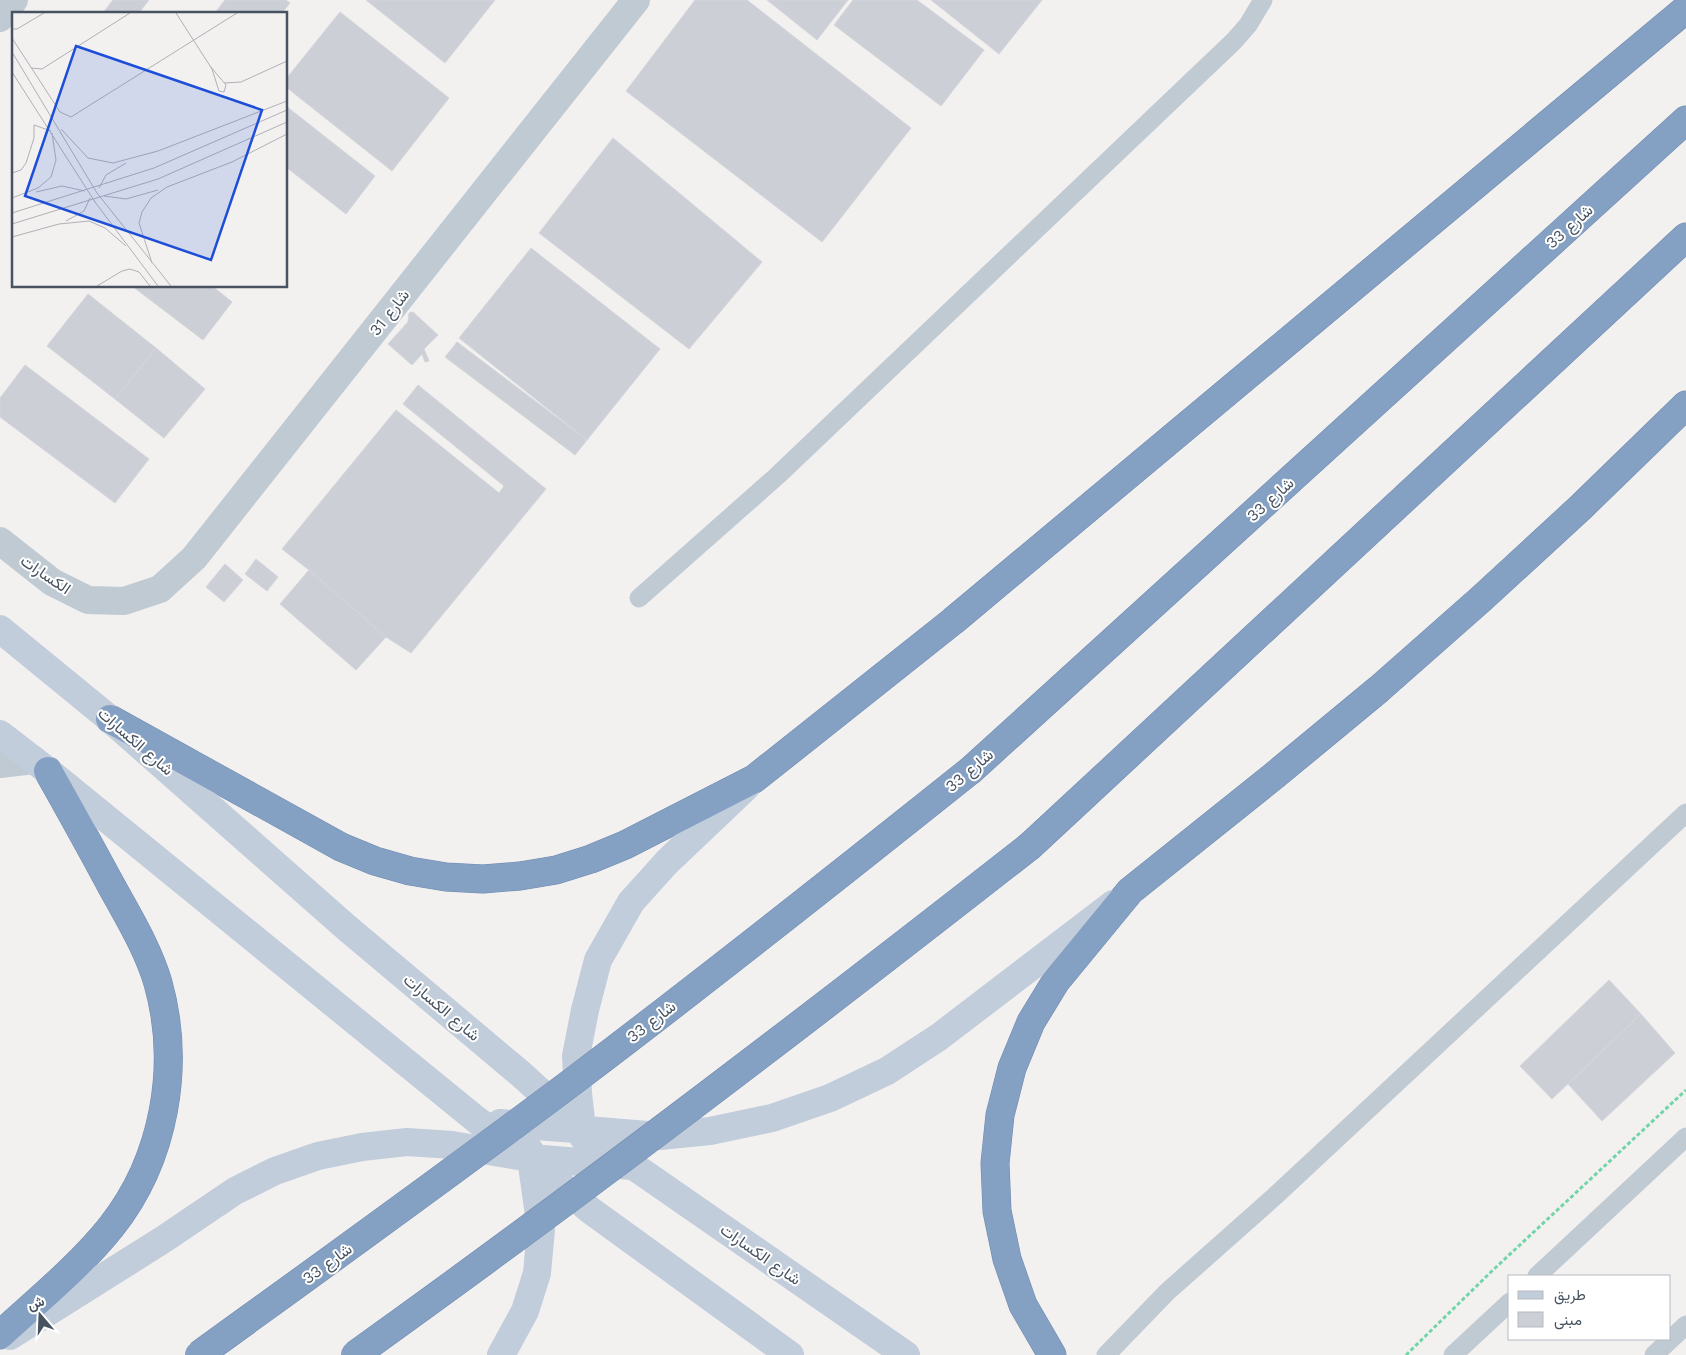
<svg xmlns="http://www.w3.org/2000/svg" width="1686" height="1355" font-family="'Work Sans',Vazirmatn,sans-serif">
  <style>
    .building { fill: #cccfd6; stroke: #d4d6dc }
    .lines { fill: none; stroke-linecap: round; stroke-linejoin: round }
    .highway-casing { stroke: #6f8baf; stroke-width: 29 }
    .path { stroke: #71d5a8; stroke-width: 3; stroke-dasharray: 4 2.5; stroke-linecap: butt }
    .lane { stroke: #c0cad3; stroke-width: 19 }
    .street { stroke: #c0cad3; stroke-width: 28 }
    .secondary { stroke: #c2cddb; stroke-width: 28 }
    .highway { stroke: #84a0c3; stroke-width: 28 }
    .highway-bridge-casing { stroke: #6f8baf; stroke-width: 29; stroke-linecap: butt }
    .highway-bridge { stroke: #84a0c3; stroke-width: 28 }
    .labels { text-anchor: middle; stroke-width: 4; stroke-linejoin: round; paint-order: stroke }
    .street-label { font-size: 16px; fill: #475360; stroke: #fff }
    .inset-road { fill: none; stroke: #aeb1b6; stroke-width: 1 }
    .view { fill: #1d4ed8; fill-opacity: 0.15; stroke: #1d4ed8; stroke-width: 2.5 }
    .inset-edge { fill: none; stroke: #475360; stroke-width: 2.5 }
  </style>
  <rect width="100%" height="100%" fill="#f3f0f0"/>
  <!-- building -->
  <path class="building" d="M113,0H149L138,14H102Z
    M225,0H286L290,3L281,14H214Z
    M366,0H495L445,63Z
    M695,0H747L911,128L822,242L626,91Z
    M767,0H848L817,40Z
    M853,0H917L984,50L941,106L834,25Z
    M931,0H1042L999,54Z
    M340,12L449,98L392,171L286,87V79Z
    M286,106L375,176L346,214L286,167Z
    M613,138L762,262L689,349L539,233Z
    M531,248L660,349L587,440L459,338Z
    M132,286H212L232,302L203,340Z
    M88,294L156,348L115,399L47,346Z
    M413,312L438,335L424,349L429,361L425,362L422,354L412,365L388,344L408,322L409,313Z
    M457,342L587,440L575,455L445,357Z
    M156,348L205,389L164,438L115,399Z
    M25,365L149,459L115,503L0,417V398Z
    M418,385L546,489L411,653L386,637L309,570L282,549L396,410L499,493L504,486L403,404Z
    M256,559L278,577L267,591L245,574Z
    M225,564L243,580L224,602L206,587Z
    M309,570L386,637L356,670L280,604Z
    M1609,980L1641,1014L1552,1099L1520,1066Z
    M1641,1014L1675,1053L1602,1121L1568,1084Z"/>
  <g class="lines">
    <defs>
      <path id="highway" d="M110,719L341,847L375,861L410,871L446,877L483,879L520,876L556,870L591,859L625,845L754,779L953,621L1686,9
        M971,770L1686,120
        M1030,846L1686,237
        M0,1335C38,1300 79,1267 111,1227C165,1159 181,1065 158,983C148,949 129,918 112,887C91,848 70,810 48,771
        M1052,1355L1023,1305L1007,1259L997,1211L995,1163L1000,1115L1012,1068L1031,1022L1056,981L1130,891L1275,775L1379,689L1481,599L1581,507L1686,405"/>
    </defs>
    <!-- highway casing -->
    <use href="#highway" class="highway-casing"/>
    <!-- path -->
    <path class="path" d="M1406,1355L1493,1270L1686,1090"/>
    <!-- lane -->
    <path class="lane" d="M639,598L777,476L1234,41L1248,25L1263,0
      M1537,1276L1686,1137
      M1106,1355L1167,1292L1275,1196L1686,813
      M1453,1355L1510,1302
      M1654,1355L1686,1325"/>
    <!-- street -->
    <path class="street" d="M0,18L14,0
      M0,541L52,582L88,600L124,601L160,589L194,558L636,0
      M0,764L34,760"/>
    <!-- secondary -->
    <path class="secondary" d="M0,629L110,719L347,928L522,1075L583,1131L906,1355
      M0,734L48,771L478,1121L530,1158L590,1210L790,1355
      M500,1123L660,1136L710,1131L772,1118L830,1098L887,1071L939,1037L1113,904
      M583,1137L578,1093L576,1056L585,1010L598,960L631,902L667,862L746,787
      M10,1336L164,1239L235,1191L275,1171L318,1156L362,1147L407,1142L452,1145L530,1158L631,1166
      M501,1355L525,1311L537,1273L541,1229L530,1151"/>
    <!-- highway -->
    <use href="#highway" class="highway"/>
    <defs>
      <path id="highway-bridge" d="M199,1355C326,1263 454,1171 580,1076C712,976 842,873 971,770
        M355,1355C584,1191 808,1020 1030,846"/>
    </defs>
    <!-- highway-bridge casing -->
    <use href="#highway-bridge" class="highway-bridge-casing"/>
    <!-- highway-bridge -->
    <use href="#highway-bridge" class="highway-bridge"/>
  </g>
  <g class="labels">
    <!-- street labels -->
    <g class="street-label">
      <text transform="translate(1569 226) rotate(-42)" y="6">شارع 33</text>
      <text transform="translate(389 312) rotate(-52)" y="6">شارع 31</text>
      <text transform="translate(1270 499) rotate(-42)" y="6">شارع 33</text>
      <text transform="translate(46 574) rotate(34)" y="6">الكسارات</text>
      <text transform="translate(136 741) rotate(41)" y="6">شارع الكسارات</text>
      <text transform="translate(969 770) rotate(-40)" y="6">شارع 33</text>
      <text transform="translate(442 1007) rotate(40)" y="6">شارع الكسارات</text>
      <text transform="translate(651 1021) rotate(-38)" y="6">شارع 33</text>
      <text transform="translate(761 1254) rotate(35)" y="6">شارع الكسارات</text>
      <text transform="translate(327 1263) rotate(-36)" y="6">شارع 33</text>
    </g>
  </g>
  <!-- overview -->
  <g transform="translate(12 12)">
    <rect width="275" height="275" fill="#f3f0f0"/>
    <path class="inset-road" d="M164,1L200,57L207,79L212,80L214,73L198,54M0,17H5L32,1M0,26L48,100L59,105L225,1M0,40L85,181L159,274M19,56L30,57L118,1M0,60L83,190L146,274M212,71L229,70L275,49M22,113L39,119M49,117L76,146L101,151L146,139L275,89M0,161L9,158L14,151L22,126V113M87,176L94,163L114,151M24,180L50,174L73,179M92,184L114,187L146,178M0,186L26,176L39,165L44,148L40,121M0,201L142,156L275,98M54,209L72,199L78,186M0,212L146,167L275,110M0,225L47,212L77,209L93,216L114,234M140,251L127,211L130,200L139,186L155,175L220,150L275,122M85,274L110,259L118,257L127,260L138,274"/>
    <path class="view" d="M64,34L250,98L199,248L13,184Z"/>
    <rect width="275" height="275" class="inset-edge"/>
  </g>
  <!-- legend -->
  <rect x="1508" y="1275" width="162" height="65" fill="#ffffff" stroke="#b5babf"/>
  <rect x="1518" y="1291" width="25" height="8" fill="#c2cddb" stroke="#b5babf"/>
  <text x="1554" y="1300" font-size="15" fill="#475360">طريق</text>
  <rect x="1518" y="1312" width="25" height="15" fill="#cccfd6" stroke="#b5babf"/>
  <text x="1554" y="1325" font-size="15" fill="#475360">مبنى</text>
  <!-- north arrow -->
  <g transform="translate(40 1315) rotate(341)" stroke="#ffffff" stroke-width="4" paint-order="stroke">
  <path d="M0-4L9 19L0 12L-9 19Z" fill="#475360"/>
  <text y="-8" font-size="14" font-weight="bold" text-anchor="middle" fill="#475360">ش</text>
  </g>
</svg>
